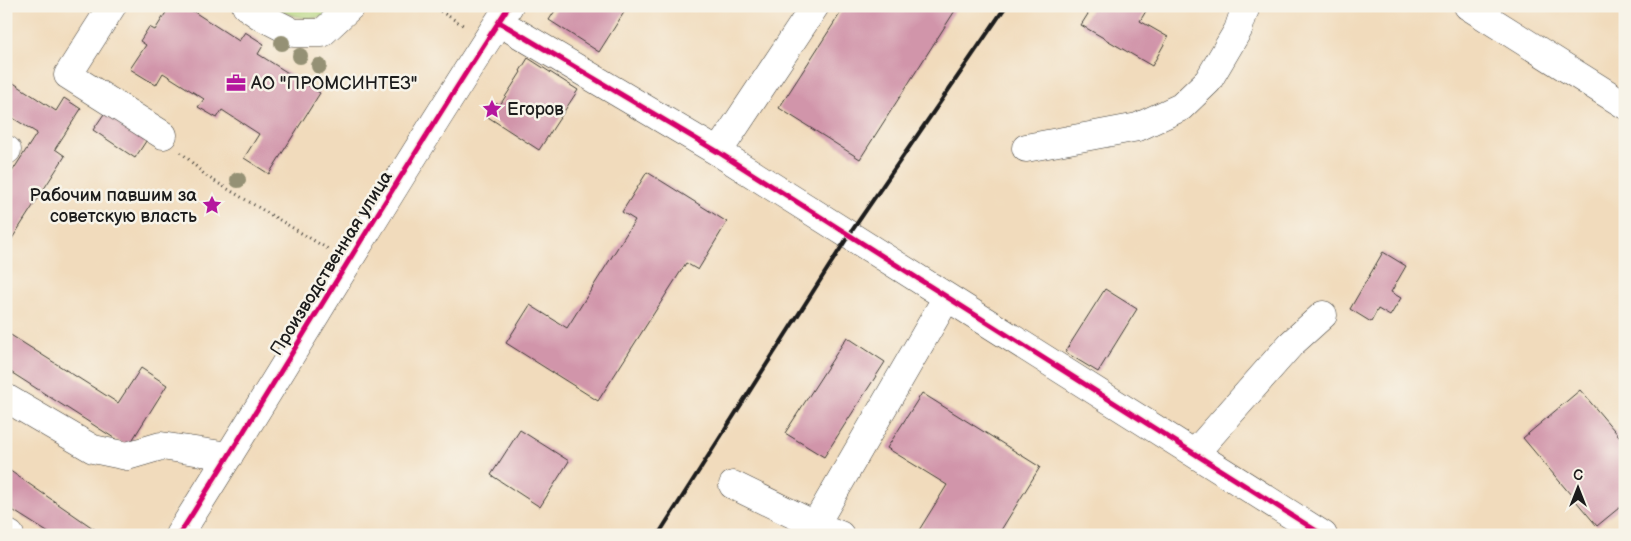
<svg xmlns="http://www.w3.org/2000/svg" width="1631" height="541" font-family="'Balsamiq Sans',sans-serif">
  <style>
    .green { fill: #b4d57c; stroke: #68784c }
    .building { fill: #d195aa }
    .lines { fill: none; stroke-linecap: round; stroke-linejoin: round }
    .minor-casing { stroke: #3c3934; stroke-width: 29 }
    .path { stroke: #3c3934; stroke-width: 3; stroke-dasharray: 1 4; stroke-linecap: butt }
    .minor { stroke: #fff; stroke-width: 28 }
    .rail { stroke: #1c1c1c; stroke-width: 4 }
    .cycleway-casing { stroke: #f7f3e8; stroke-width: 8 }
    .cycleway { stroke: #d6006c; stroke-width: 5 }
    .tree { fill: #959174 }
    .labels { text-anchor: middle; stroke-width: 5; stroke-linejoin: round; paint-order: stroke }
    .poi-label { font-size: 18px; fill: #1c1c1c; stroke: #f7f3e8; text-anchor: start }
    .street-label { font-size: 18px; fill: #1c1c1c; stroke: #f7f3e8 }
  </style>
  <rect width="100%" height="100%" fill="#f7f3e8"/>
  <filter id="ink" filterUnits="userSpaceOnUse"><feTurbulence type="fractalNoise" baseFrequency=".02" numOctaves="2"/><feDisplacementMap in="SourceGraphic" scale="10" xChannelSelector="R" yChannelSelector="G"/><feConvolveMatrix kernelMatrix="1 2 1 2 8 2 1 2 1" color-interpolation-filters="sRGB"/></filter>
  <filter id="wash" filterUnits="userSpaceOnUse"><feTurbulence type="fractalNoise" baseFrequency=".0096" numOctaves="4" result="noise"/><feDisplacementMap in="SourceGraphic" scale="20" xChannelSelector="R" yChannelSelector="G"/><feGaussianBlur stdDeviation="1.12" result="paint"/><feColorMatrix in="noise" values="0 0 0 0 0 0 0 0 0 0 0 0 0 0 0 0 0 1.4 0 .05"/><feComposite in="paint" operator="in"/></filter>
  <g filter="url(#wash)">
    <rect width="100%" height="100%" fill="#f1dbbc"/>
    <!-- green -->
    <path class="green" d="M271,6H339C334,10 328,15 322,17C304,21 286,14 271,6Z"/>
    <g id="blocks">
      <!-- building -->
      <path class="building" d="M170,6H185L239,41L245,32L264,44L258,54L320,93L269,174L244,158L259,134L222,110L217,118L198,107L204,99L163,73L156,85L130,69L146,45L140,41L149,27L155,30Z
        M558,6H628L599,52L549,20Z
        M845,6H958L860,159L779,108Z
        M1093,6H1149L1140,21L1168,37L1152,66L1081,25Z
        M528,58L578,90L539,150L488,117L497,103L500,105L521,72L520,71Z
        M12,82L56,111L64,98L81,109L55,149L65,156L6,248V181L37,133L8,115L6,118V91Z
        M108,108L150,135L135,158L93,130Z
        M647,172L727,222L698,270L686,263L598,401L506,343L530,305L567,328L635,220L622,212Z
        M1383,252L1406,266L1391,292L1401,298L1390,316L1378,309L1371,322L1350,309Z
        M1105,289L1137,309L1098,372L1065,352Z
        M6,332L118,403L141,368L167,385L128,447L6,369Z
        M847,337L885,362L824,457L785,433Z
        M1580,390L1625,443V503L1597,526L1523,438Z
        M922,393L1040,467L998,535H916L947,485L887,448Z
        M520,430L569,461L540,507L491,475Z
        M6,468L103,535H52L6,506Z"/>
    </g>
  </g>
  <g filter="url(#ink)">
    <use href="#blocks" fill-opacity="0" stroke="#3c3934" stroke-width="1"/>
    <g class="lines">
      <defs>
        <path id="minor" d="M112,6L68,75L163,135
          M246,6L259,15L294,33H322L351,6
          M1468,6L1625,105
          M499,22L718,152L1323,535
          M1026,148L1138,127L1181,107L1208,81L1238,30L1246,6
          M6,150H7
          M718,152L815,6
          M6,398L93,449L127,456L161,446L229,456
          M1195,453L1291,344L1323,315
          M733,485L815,525L947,297
          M815,525L840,535
          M6,533L10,535
          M179,535C290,360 395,180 509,6"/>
      </defs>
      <!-- minor casing -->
      <use href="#minor" class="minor-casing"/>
      <!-- path -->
      <path class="path" d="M432,6L466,27
        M181,152L206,176L328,249"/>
      <!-- minor -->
      <use href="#minor" class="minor"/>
      <!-- rail -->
      <path class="rail" d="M658,535L849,235L1006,6"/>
      <defs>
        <path id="cycleway" d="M499,22L718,152L1323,535
          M179,535C290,360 395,180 509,6"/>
      </defs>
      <!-- cycleway casing -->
      <use href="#cycleway" class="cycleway-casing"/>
      <!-- cycleway -->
      <use href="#cycleway" class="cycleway"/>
    </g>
    <!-- trees -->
    <g class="tree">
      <circle cx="282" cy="43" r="8"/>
      <circle cx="300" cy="56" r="8"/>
      <circle cx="319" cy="66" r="8"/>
      <circle cx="238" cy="180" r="8"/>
    </g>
  </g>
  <!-- icons -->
  <defs>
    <symbol id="office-bare" viewBox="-9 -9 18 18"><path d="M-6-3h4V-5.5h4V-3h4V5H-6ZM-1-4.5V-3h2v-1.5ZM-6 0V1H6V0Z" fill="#b5179e" stroke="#f7f3e8" stroke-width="2.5" paint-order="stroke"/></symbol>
    <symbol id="sight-bare" viewBox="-9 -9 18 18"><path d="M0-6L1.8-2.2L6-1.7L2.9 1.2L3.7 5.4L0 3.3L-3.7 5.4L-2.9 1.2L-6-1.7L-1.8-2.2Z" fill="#b5179e" stroke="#f7f3e8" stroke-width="2.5" paint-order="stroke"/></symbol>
  </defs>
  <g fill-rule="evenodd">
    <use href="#office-bare" x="222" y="69" width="28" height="28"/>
    <use href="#sight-bare" x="478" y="95" width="28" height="28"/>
    <use href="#sight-bare" x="198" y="191" width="28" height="28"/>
  </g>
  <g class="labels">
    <!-- poi labels -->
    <g class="poi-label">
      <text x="251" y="89">АО "ПРОМСИНТЕЗ"</text>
      <text x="507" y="115">Егоров</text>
      <text x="197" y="201" text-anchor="end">Рабочим павшим за<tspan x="197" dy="21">советскую власть</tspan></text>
    </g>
    <!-- street labels -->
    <g class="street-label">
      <text transform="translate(331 263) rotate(-58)" y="6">Производственная улица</text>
    </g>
  </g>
  <!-- margin -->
  <rect width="1631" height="541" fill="none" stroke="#f7f3e8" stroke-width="25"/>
  <!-- north arrow -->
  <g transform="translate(1578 488)" stroke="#f7f3e8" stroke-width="4" paint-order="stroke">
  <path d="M0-4L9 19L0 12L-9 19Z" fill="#1c1c1c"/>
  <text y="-8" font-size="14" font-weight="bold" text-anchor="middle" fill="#1c1c1c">С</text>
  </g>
</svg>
